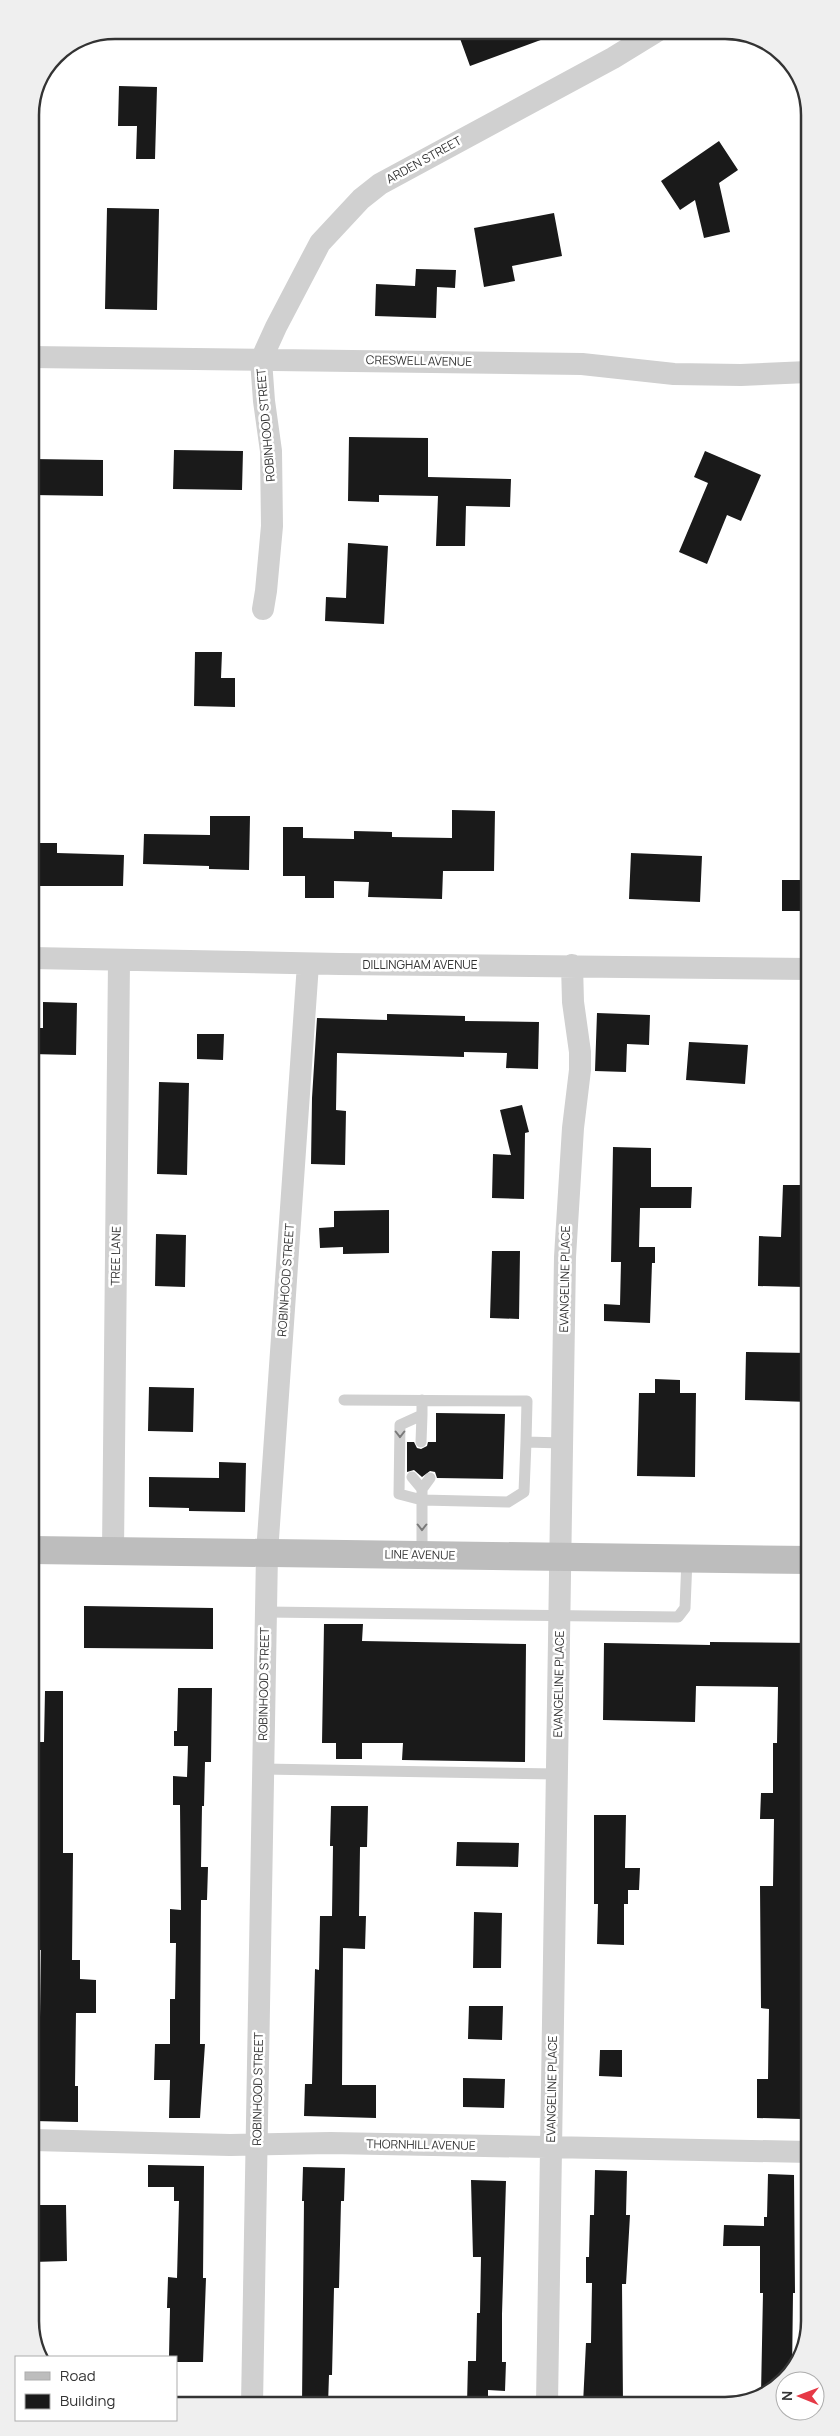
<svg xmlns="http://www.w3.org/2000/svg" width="840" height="2436" font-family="Manrope,sans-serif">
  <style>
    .building { fill: #1a1a1a }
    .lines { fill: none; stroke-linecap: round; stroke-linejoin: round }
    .service { stroke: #d0d0d0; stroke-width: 11 }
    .minor { stroke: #d0d0d0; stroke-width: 22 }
    .secondary { stroke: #bdbdbd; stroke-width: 28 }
    .oneway { stroke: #7a7a7a }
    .labels { text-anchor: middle; stroke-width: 5; stroke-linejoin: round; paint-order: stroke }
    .street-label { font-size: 12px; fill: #333; stroke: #fff }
    .rim { fill: none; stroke: #333; stroke-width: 2.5 }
  </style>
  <rect width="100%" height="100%" fill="#fff"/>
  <!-- building -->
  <path class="building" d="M556,32L557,34L470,66L458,33Z
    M119,86L157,87L155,159H136L137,126H118Z
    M719,141L738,170L719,183L730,232L704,238L695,200L680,210L661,181Z
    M107,208L159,209L157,310L105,309Z
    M554,213L562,256L512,266L515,281L484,287L474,228Z
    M416,269L456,270L455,288L437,287L436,318L375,316L376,284L415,286Z
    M349,437L428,438V477L511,479L510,507L466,506L465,546H436L438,496L379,495V502L348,501Z
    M174,450L243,451L242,490L173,489Z
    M705,451L761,475L741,521L727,515L707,564L679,552L708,483L694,477Z
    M32,459L103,460V496L32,495Z
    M348,543L388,546L384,624L325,621L326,597L346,598Z
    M195,652H222L221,678H235V707L194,706Z
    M452,810L495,811L494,871H443L442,899L368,897L369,882L334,881V898H305V876H283V827H303V838L354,839V831L392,832V837L452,838Z
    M210,816H250L249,870L209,869V866L143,864L144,834L210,835Z
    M31,843H57V853L124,855L123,886H31Z
    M631,853L702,856L700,902L629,899Z
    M782,880H808V911H782Z
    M43,1002L77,1003L76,1055L31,1054V1028H43Z
    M597,1013L650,1015L649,1045L627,1044L626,1072L595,1071Z
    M387,1014L465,1016V1021L539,1022L538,1069L506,1068L507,1053L464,1052V1057L337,1053L336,1110L346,1111L345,1165L311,1164L312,1098L317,1018L387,1020Z
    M197,1034H224L223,1060L197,1059Z
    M689,1042L748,1045L745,1084L686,1080Z
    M159,1082L189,1083L187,1175L157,1174Z
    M522,1105L529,1132L525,1133L524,1199L492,1198L493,1154L511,1155L500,1110Z
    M613,1147L651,1148V1187H692L691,1208H640L639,1247H655V1263H652L650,1323L604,1321V1304L620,1305L621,1262H611Z
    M783,1185H807L805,1287L758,1286L759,1236L781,1237Z
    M389,1210V1253L343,1254V1247L320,1248L319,1228L334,1227V1211Z
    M156,1234L186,1235L185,1287L155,1286Z
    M492,1251H520L519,1319L490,1318Z
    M746,1352L809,1353V1402L745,1400Z
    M655,1379L680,1380V1393H696L695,1477L637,1476L639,1393H655Z
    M149,1387L194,1388L193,1432L148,1431Z
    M436,1413L505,1414L503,1479L437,1478L435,1472L430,1471L422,1477L414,1470L407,1472V1442H414L417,1448L421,1449L427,1446L428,1442H436Z
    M219,1462L246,1463L245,1512L189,1511V1508L149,1507V1477L219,1478Z
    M84,1606L213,1608V1649L84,1648Z
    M324,1624H363L362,1641L526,1644L525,1762L402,1760L403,1743H362V1759H336V1743H322Z
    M710,1642L809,1643L807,1835H804L800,2032L801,2080H803L802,2119L757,2118V2079H768L769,2009L761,2008L760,1886H773L774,1819H760L761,1793H773V1743H777L778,1687L696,1686L695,1722L603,1720L604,1643L710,1645Z
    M178,1688H212L211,1762H205L204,1806H202L201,1867H208L207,1900H201L200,2044H205L200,2118H169L170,2080H154L155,2044H170V1999H175L176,1943H170V1909L181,1910L180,1805H173V1776L187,1777L188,1746H174V1731H177Z
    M45,1691H63V1853H73L72,1960H80V1979L96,1980V2013H76L75,2086H78V2122L34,2121L35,2085H39L41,1950H37L38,1895H35L36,1843H32V1742H44Z
    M331,1806H368L367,1847H360L359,1916H366L365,1949L343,1948L342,2085H376V2118L304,2116L305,2084H312L315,1969L319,1970L320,1916H332L333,1846H330Z
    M594,1815H626L625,1868H640L639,1890H628V1904H624V1945L597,1944L598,1904H594Z
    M457,1842L519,1843L518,1867L456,1866Z
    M474,1912L502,1913L501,1968H473Z
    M469,2006H503L502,2040L468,2039Z
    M600,2050H622V2077L599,2076Z
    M463,2078L505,2079L504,2108L463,2107Z
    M148,2165L204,2166L203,2278H206L203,2362H176V2357H169L170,2308H167L168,2277L177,2278L179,2201H174V2187H148Z
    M303,2167L345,2168L344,2201H341L339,2288H334L332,2375H329L328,2405H302L304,2201H302Z
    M595,2170L627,2171L626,2215H630L626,2284H622L623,2404H583L586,2343H591L592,2283H586V2257H589L590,2215H594Z
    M768,2174L794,2175L795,2293H793L792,2373L761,2394L763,2293H760V2246H723L724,2225L764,2226V2217H767Z
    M471,2180L506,2181L502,2314V2362H506L505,2391L488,2390V2404H467L468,2361H476L477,2313H480L481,2257H473Z
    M33,2205H66L67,2261L33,2262Z"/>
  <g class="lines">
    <!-- service -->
    <path class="service" d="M344,1400L527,1401L526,1442L562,1443
      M422,1400V1415L400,1425L399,1494L422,1500L508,1502L524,1492L526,1442
      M421,1442L422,1415
      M412,1477L422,1489
      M422,1555V1489L430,1478
      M266,1612L678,1617L685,1608L687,1559
      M263,1769L557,1774"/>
    <!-- minor -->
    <path class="minor" d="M30,357L582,364L674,374L741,375L808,372
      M263,609L266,591L272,526L271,451L264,401L261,360L276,327L320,243L361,199L380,184L613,58L657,31
      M31,958L340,964L808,969
      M113,1551L119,961
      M33,2140L230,2145L330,2143L810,2152
      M547,2404L565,1257L573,1128L580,1070V1052L573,1002L572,965
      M252,2405L267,1553L308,964"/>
    <!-- secondary -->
    <path class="secondary" d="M32,1550L809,1560"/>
  </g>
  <!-- one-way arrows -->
  <defs><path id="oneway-chevron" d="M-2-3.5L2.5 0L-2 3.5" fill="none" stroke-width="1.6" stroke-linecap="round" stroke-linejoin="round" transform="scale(1.25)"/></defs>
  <g class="oneway">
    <use href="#oneway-chevron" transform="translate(400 1434) rotate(90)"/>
    <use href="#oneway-chevron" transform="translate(422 1527) rotate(90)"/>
  </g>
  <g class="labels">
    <!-- street labels -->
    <g class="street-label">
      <text transform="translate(424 160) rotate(-29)" y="4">ARDEN STREET</text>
      <text transform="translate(419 361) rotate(1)" y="4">CRESWELL AVENUE</text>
      <text transform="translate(266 425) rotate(-95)" y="4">ROBINHOOD STREET</text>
      <text x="420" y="969">DILLINGHAM AVENUE</text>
      <text transform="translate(116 1256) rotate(-89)" y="4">TREE LANE</text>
      <text transform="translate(565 1279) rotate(-89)" y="4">EVANGELINE PLACE</text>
      <text transform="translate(286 1280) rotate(-86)" y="4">ROBINHOOD STREET</text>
      <text transform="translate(420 1555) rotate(1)" y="4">LINE AVENUE</text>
      <text transform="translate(264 1684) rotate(-89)" y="4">ROBINHOOD STREET</text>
      <text transform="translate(559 1684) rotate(-89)" y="4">EVANGELINE PLACE</text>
      <text transform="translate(258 2089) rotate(-89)" y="4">ROBINHOOD STREET</text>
      <text transform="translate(552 2089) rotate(-89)" y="4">EVANGELINE PLACE</text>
      <text transform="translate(421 2145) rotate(1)" y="4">THORNHILL AVENUE</text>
    </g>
  </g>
  <!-- crop -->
  <path d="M0 0H840V2436H0ZM115 39H725A76 76 0 0 1 801 115V2321A76 76 0 0 1 725 2397H115A76 76 0 0 1 39 2321V115A76 76 0 0 1 115 39Z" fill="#efefef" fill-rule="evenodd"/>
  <path class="rim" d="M115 39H725A76 76 0 0 1 801 115V2321A76 76 0 0 1 725 2397H115A76 76 0 0 1 39 2321V115A76 76 0 0 1 115 39Z"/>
  <!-- legend -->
  <rect x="15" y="2356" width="162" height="65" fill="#ffffff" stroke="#adadad"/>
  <rect x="25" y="2372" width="25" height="8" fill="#bdbdbd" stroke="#adadad"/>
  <text x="60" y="2381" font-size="15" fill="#333333">Road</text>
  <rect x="25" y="2394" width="25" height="15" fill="#1a1a1a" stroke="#adadad"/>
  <text x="60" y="2406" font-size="15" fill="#333333">Building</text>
  <!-- north arrow -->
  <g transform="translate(800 2396) rotate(271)"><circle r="24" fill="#ffffff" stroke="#adadad"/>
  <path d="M0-4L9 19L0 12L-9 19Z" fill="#e63946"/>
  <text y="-8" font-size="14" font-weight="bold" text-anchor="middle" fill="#333333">N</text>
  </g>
</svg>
